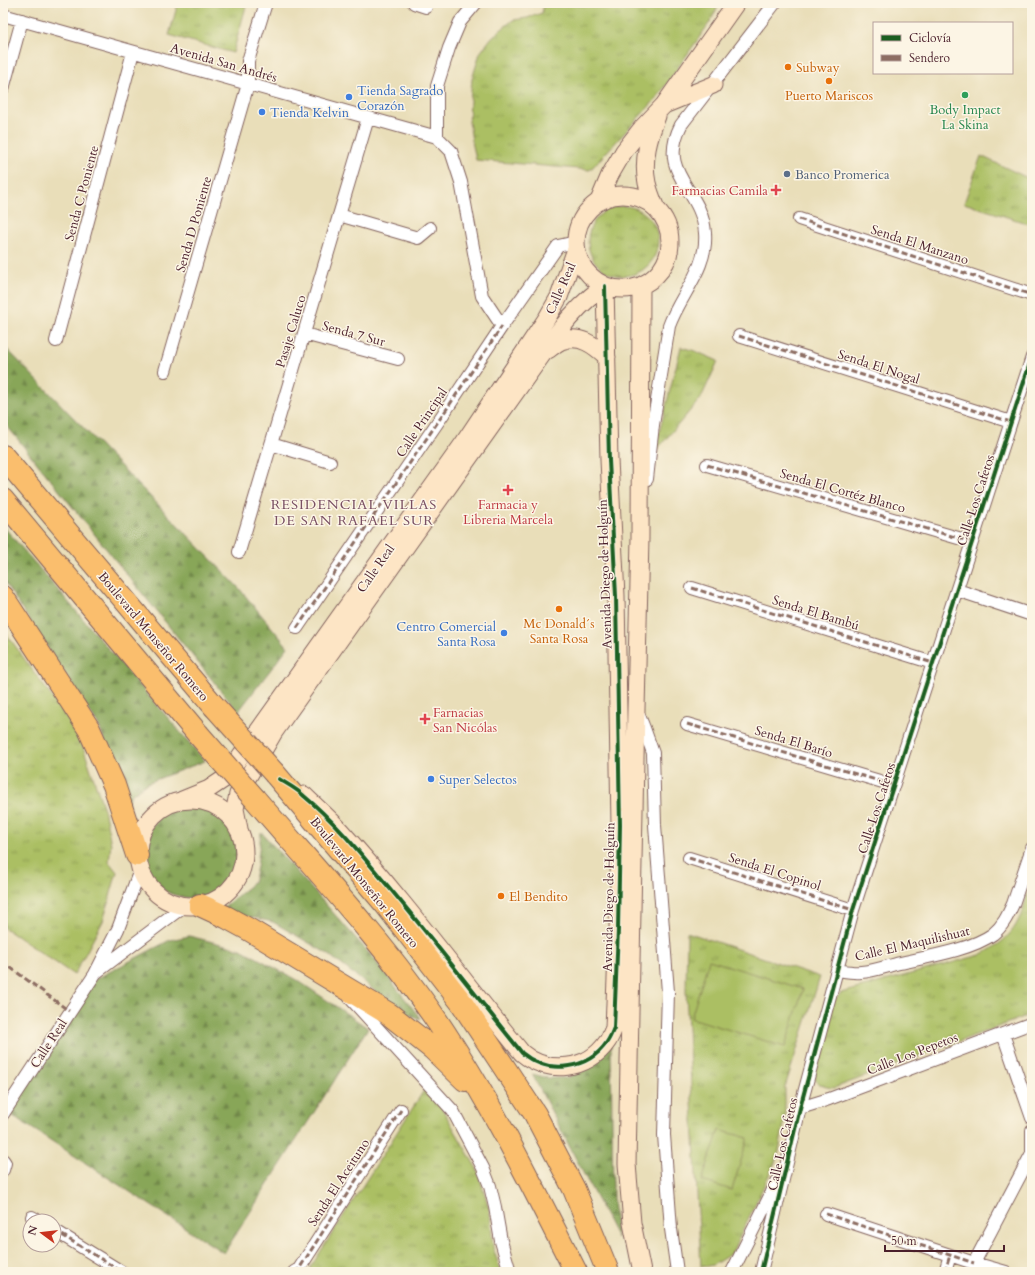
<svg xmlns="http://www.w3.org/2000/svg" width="1035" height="1275" font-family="Cardo,serif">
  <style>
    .grass { fill: url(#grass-tufts); stroke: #7a6f47 }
    .forest { fill: url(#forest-firs); stroke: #696242 }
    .garden { fill: #abbf63; stroke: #7a6f47 }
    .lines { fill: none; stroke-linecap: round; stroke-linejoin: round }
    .street-casing { stroke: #82625d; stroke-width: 14 }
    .secondary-casing { stroke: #82625d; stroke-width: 19 }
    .highway-casing { stroke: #82625d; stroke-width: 24 }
    .street { stroke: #fff; stroke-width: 12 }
    .secondary { stroke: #fde5c5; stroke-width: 17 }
    .highway { stroke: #fabe6d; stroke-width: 22 }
    .highway-bridge-casing { stroke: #82625d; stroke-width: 24; stroke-linecap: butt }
    .highway-bridge { stroke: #fabe6d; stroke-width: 22 }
    .quiet { stroke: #8d6e63; stroke-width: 3; stroke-dasharray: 6 3; stroke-linecap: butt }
    .cycleway-casing { stroke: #fcf5e5; stroke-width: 6 }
    .cycleway { stroke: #1b5e20; stroke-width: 4 }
    .food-dot { fill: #e8710a; stroke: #fcf5e5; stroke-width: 1.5 }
    .leisure-dot { fill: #2e9e5b; stroke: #fcf5e5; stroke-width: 1.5 }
    .shop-dot { fill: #3f7fe0; stroke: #fcf5e5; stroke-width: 1.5 }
    .service-dot { fill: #5c6f8a; stroke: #fcf5e5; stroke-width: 1.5 }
    .health-dot { fill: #e0444e; stroke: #fcf5e5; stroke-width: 1.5 }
    .labels { text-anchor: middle; stroke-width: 3; stroke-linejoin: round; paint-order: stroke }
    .street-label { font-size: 13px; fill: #4a1f2b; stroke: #fcf5e5 }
    .food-label { font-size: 13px; fill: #c56008; stroke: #fcf5e5; text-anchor: start }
    .shop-label { font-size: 13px; fill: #366cbe; stroke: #fcf5e5; text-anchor: start }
    .leisure-label { font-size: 13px; fill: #27864d; stroke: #fcf5e5 }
    .service-label { font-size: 13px; fill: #4e5e75; stroke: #fcf5e5; text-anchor: start }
    .health-label { font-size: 13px; fill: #be3a42; stroke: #fcf5e5; text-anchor: end }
    .neighbourhood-label { font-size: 14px; letter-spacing: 1px; fill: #7a5063; stroke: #fcf5e5 }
  </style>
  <defs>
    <pattern id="grass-tufts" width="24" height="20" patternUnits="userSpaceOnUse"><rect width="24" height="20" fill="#abbf63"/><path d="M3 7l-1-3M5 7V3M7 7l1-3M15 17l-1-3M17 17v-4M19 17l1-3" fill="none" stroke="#8d9b52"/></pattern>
    <pattern id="forest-firs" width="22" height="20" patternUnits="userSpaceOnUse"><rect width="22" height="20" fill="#88a659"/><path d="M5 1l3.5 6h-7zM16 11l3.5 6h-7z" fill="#71874a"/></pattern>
  </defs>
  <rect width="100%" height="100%" fill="#fcf5e5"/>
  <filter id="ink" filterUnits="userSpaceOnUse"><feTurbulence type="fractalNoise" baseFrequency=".025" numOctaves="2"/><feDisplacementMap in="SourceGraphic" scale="8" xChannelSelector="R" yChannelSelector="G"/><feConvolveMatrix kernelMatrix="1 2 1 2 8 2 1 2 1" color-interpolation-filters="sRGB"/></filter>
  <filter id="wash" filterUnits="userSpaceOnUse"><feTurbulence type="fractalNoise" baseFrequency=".012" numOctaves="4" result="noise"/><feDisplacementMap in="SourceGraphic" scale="16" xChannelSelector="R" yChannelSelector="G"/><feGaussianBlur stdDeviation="0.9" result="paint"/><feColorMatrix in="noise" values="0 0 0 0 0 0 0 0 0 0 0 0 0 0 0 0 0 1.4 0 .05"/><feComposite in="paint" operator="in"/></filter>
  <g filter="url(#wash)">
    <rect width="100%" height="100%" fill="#e9deb9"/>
    <!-- grass -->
    <path class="grass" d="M178,3H247L233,53L169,35Z
      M544,3H720L710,22L656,99L590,170L476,160L472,141L469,122L470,101L472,79L480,53L492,37L513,20L527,18L542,13Z
      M981,156L1032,180V225L964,203Z
      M588 241a35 35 0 1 1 70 0a35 35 0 1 1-70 0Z
      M681,347L695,351L718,361L701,398L654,453Z
      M3,629L79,735L104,809L111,844L109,862L117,872L103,921L74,975L3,927Z
      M1032,880V1014L834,1088C822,1087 818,1085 813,1074L833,1001L841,993L980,955C1019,936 1020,918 1032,880Z
      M687,932L820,977L785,1087V1118L778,1156L732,1253L713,1265L701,1267L686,992Z
      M428,1084L477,1169L490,1212L493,1247L501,1272H316L310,1268Z"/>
    <!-- forest -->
    <path class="forest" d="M3,345L238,587L288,647L238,712L3,421Z
      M3,526L205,761L147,783L131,795L127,805L99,726L3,580Z
      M184,803C194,804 210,803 219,811C221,813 223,816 224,818C228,823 232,828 234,834C248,870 217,907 179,896C166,893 160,889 153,878C141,858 142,835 158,819C160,816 163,812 166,810C172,807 178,806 184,803Z
      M261,832L370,954L421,1019L403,1013L328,954L273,922L220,910L253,883L257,867Z
      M189,936L241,949L300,982L368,1028L224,1253L10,1114L94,980L170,940Z
      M611,1045L613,1200L617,1238L532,1074L549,1078H567L585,1070L597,1063Z"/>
    <!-- garden -->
    <path class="garden" d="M709,960L803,989L785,1047L691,1018Z
      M719,1130L748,1138L732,1190L702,1181Z"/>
  </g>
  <g filter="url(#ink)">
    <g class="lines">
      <defs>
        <path id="street" d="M414,3L426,7
          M476,3L460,22L449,48L437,86V137L451,151L461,182L482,296L502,326
          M3,15L437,137
          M3,89L22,20
          M339,215L418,238L430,228
          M799,219L1032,295
          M304,334L398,359
          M739,336L1011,422
          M56,341L133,52
          M165,371L248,84V61L266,3
          M271,444L330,462
          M707,465L972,542
          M647,479L653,425L669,326C680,295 708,268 705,233C702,188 656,175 681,125L775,3
          M239,552L368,118
          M692,588L933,663
          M957,590L1032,615
          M297,628L446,410L502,326L558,246L576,242
          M638,713L644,728L653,753L655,825L668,992L664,1135L671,1229L677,1272
          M687,724L893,785
          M689,858L853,910
          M837,970C844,971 853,973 861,972C874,971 887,966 900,963C927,957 971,950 993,934C1003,926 1008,915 1013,904L1032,848
          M97,972L184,906
          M350,998L453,1111L483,1168L490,1186L495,1207L501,1241L510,1272
          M1003,1034L1032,1118
          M800,1108L829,1099L1032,1023
          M3,1114L95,974L118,929L140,870
          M3,1160L5,1163L3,1170
          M826,1214L974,1263L1006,1272
          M32,1217L39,1221
          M54,1230L122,1272
          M974,1263L1032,1153V1130
          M294,1272L299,1269L401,1110
          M732,1272L779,1178
          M761,1272L800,1108L853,910L1032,357
          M945,1272L950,1255"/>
        <path id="secondary" d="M664,105L713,85
          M576 242a47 47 0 1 1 94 0a47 47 0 1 1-94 0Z
          M599,201L610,175L624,151L642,128L664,105L736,3
          M655,206C652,199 649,191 647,183C642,160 649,137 657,116
          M641,286L640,538L636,709L627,1164L632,1223L642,1272
          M548,350C552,347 557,343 561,341C580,334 594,345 607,357
          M304,795C315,806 327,816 337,827C403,899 461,978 522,1053C548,1075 588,1070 607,1042C610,1038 612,1032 614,1028L618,929L620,825L616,596L609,460L605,286
          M138 853a53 53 0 1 1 106 0a53 53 0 1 1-106 0Z
          M182,800L209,789L224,779L463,444L547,318L559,297L576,249
          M239,829L235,809L238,794L274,732L559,331C573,312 585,300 604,286"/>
        <path id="highway" d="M3,456L214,706
          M3,500L198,734
          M3,597L89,729L114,785L137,855
          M275,774L386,905L461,1002L535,1114L574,1189L608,1272
          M255,799C316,870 384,943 437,1021C490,1100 533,1187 576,1272
          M200,905L226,917L248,929L389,1014L432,1048L465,1080"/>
      </defs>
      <!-- street casing -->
      <use href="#street" class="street-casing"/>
      <!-- secondary casing -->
      <use href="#secondary" class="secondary-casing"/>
      <!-- highway casing -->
      <use href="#highway" class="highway-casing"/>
      <!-- street -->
      <use href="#street" class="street"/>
      <!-- secondary -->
      <use href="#secondary" class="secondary"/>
      <!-- highway -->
      <use href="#highway" class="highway"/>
      <defs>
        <path id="highway-bridge" d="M214,706L275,774
          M198,734L255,799"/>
      </defs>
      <!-- highway-bridge casing -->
      <use href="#highway-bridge" class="highway-bridge-casing"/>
      <!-- highway-bridge -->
      <use href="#highway-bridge" class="highway-bridge"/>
      <!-- quiet -->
      <path class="quiet" d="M799,219L1032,295
        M739,336L1011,422
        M707,465L972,542
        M692,588L933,663
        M297,628L446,410L502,326
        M687,724L893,785
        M689,858L853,910
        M3,962L69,1011
        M826,1214L974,1263
        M32,1217L39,1221
        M54,1230L122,1272
        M294,1272L299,1269L401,1110
        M945,1272L950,1255"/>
      <defs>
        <path id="cycleway" d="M279,779C287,784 297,789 304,796C333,820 357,849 381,878C430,935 475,995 522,1053C548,1075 588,1070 607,1042C610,1038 612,1032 614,1028L618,929L620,825L616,596L609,460L605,286
          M761,1272L800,1108L853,910L1032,357"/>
      </defs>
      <!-- cycleway casing -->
      <use href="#cycleway" class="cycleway-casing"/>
      <!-- cycleway -->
      <use href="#cycleway" class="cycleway"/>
    </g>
  </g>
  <!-- markers -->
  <g class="food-dot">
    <circle cx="788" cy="67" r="4"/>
    <circle cx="829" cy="81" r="4"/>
    <circle cx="559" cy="609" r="4"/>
    <circle cx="501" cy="896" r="4"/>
  </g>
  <circle class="leisure-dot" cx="965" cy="95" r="4"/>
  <g class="shop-dot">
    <circle cx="349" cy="97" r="4"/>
    <circle cx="262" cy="112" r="4"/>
    <circle cx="504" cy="633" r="4"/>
    <circle cx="431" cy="779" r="4"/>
  </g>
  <circle class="service-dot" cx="787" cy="174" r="4"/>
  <g class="health-dot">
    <path d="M774 184h4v4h4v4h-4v4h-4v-4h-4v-4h4z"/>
    <path d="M506 484h4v4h4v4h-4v4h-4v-4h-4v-4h4z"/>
    <path d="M423 713h4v4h4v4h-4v4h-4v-4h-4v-4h4z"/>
  </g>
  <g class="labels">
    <!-- street labels -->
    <g class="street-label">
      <text transform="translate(224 62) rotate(16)" y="5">Avenida San Andrés</text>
      <text transform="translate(81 193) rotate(-75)" y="5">Senda C Poniente</text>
      <text transform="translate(193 224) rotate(-74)" y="5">Senda D Poniente</text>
      <text transform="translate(920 244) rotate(18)" y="5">Senda El Manzano</text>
      <text transform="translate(560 288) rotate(-66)" y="5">Calle Real</text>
      <text transform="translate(290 331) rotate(-73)" y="5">Pasaje Caluco</text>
      <text transform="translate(354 333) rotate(15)" y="5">Senda 7 Sur</text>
      <text transform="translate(879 366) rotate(18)" y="5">Senda El Nogal</text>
      <text transform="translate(421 422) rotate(-56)" y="5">Calle Principal</text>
      <text transform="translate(843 490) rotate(16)" y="5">Senda El Cortéz Blanco</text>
      <text transform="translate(975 500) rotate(-72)" y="5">Calle Los Cafetos</text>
      <text transform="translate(375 568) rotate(-55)" y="5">Calle Real</text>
      <text transform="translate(604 574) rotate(-92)" y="5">Avenida Diego de Holguín</text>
      <text transform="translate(816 612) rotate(17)" y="5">Senda El Bambú</text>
      <text transform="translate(154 636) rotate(50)" y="5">Boulevard Monseñor Romero</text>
      <text transform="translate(794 741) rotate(17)" y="5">Senda El Barío</text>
      <text transform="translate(876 808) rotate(-72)" y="5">Calle Los Cafetos</text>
      <text transform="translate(775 871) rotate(18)" y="5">Senda El Copinol</text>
      <text transform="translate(365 882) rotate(51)" y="5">Boulevard Monseñor Romero</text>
      <text transform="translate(608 897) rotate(-89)" y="5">Avenida Diego de Holguín</text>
      <text transform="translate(912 943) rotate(-13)" y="5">Calle El Maquilishuat</text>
      <text transform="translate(48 1043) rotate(-57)" y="5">Calle Real</text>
      <text transform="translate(912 1053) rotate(-21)" y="5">Calle Los Pepetos</text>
      <text transform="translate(782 1144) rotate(-77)" y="5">Calle Los Cafetos</text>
      <text transform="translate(338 1182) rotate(-57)" y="5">Senda El Aceituno</text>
    </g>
    <!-- food labels -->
    <g class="food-label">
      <text x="796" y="72">Subway</text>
      <text x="829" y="100" text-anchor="middle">Puerto Mariscos</text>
      <text x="559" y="628" text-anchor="middle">Mc Donald´s<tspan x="559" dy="15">Santa Rosa</tspan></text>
      <text x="509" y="901">El Bendito</text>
    </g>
    <!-- shop labels -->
    <g class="shop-label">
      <text x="357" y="95">Tienda Sagrado<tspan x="357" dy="15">Corazón</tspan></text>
      <text x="270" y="117">Tienda Kelvin</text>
      <text x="496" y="631" text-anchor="end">Centro Comercial<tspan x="496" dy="15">Santa Rosa</tspan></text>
      <text x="439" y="784">Super Selectos</text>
    </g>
    <!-- leisure labels -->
    <g class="leisure-label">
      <text x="965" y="114">Body Impact<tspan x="965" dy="15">La Skina</tspan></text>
    </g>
    <!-- service labels -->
    <g class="service-label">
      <text x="795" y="179">Banco Promerica</text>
    </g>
    <!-- health labels -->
    <g class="health-label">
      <text x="768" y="195">Farmacias Camila</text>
      <text x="508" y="509" text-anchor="middle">Farmacia y<tspan x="508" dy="15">Libreria Marcela</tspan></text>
      <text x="433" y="717" text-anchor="start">Farnacias<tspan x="433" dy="15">San Nicólas</tspan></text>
    </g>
    <!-- neighbourhood labels -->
    <g class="neighbourhood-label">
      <text x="354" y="509">RESIDENCIAL VILLAS<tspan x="354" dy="16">DE SAN RAFAEL SUR</tspan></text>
    </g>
  </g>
  <!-- margin -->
  <rect width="1035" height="1275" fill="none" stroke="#fcf5e5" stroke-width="16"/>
  <!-- legend -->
  <rect x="873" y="22" width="140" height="52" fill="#fcf5e5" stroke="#b59f9b"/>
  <rect x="881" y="35" width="20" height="6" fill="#1b5e20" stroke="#b59f9b"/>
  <text x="909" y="42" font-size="12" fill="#4a1f2b">Ciclovía</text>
  <rect x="881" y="55" width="20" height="6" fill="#8d6e63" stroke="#b59f9b"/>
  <text x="909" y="62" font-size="12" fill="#4a1f2b">Sendero</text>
  <!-- north arrow -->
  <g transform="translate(42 1233) rotate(285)"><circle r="19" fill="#fcf5e5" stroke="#b59f9b"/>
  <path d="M0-3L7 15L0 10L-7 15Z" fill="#c8321e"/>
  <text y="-6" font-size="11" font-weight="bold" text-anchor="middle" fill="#4a1f2b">N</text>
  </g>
  <!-- scale -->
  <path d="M885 1245v6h119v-6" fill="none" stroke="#4a1f2b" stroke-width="2"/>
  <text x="891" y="1245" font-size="12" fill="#4a1f2b" stroke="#fcf5e5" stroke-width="3" paint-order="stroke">50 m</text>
</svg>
